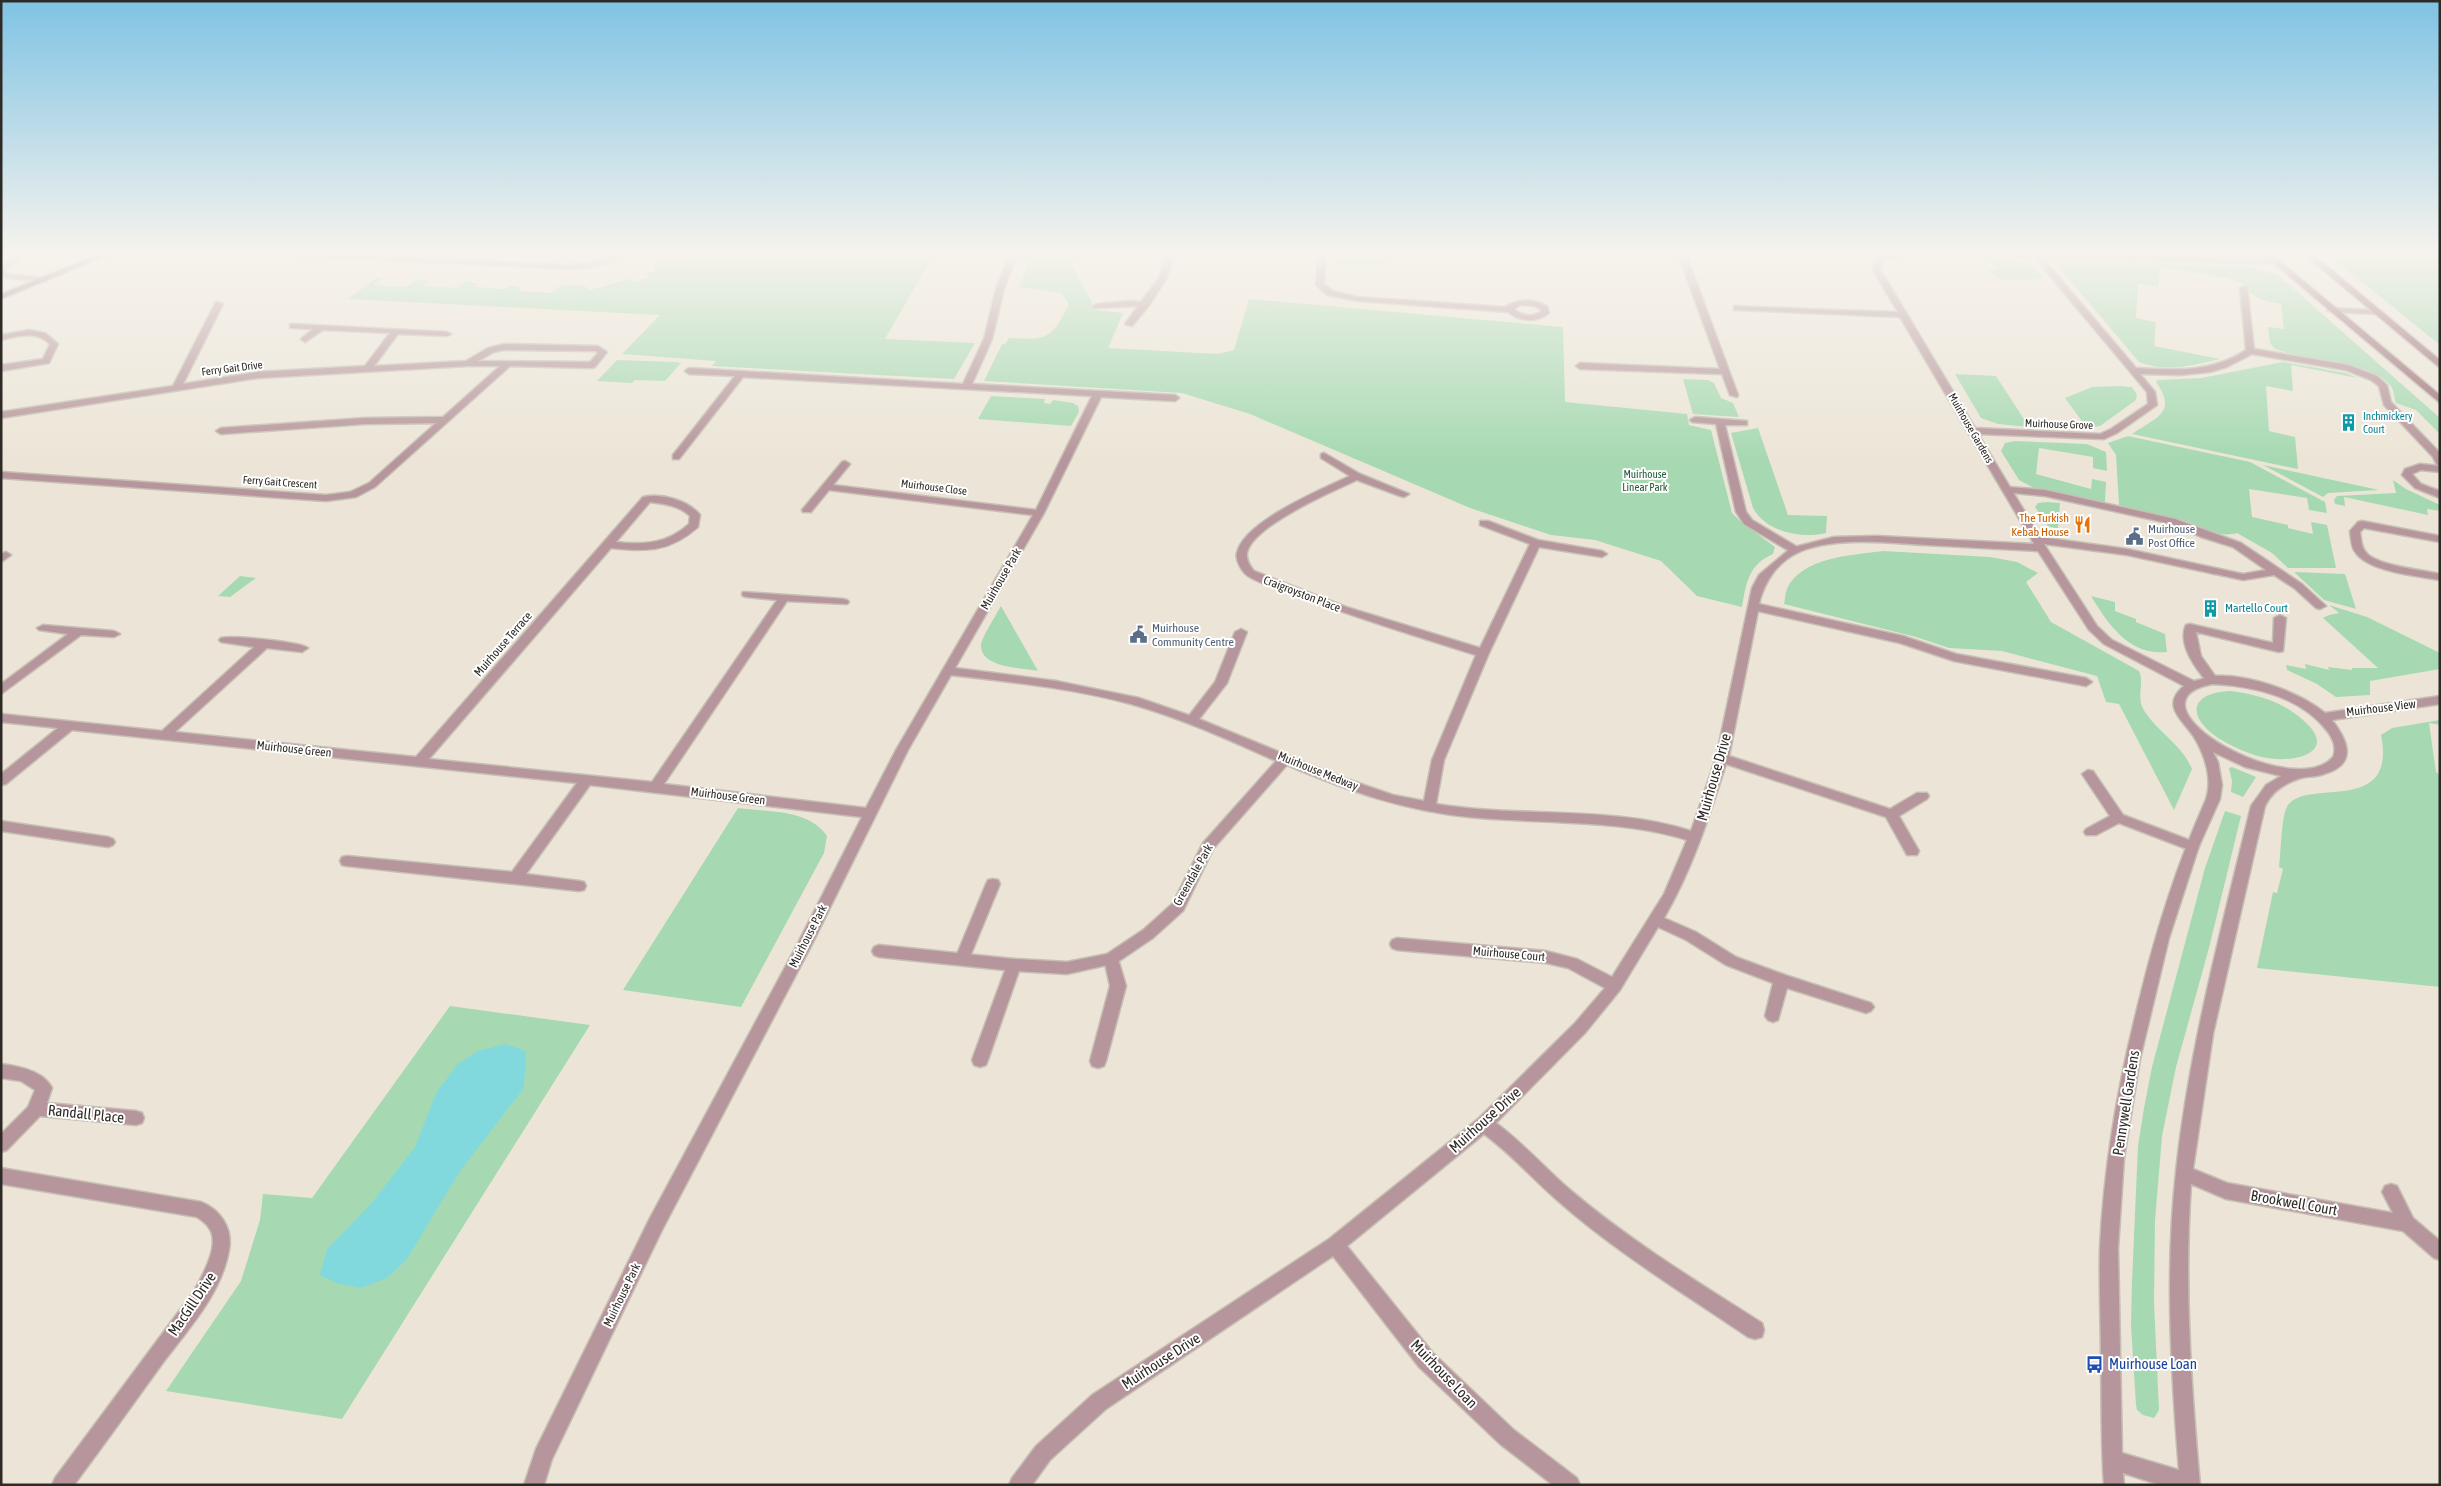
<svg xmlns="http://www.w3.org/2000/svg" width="2441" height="1486" font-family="'Asap Condensed',sans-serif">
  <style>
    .green { fill: #a6d9b2 }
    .water { fill: #82d9dd }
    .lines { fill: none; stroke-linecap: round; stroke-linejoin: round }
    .lane-casing { stroke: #c6c0b4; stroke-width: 3 }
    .street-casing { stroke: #c6c0b4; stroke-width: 3 }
    .secondary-casing { stroke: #c6c0b4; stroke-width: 3 }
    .lane { fill: #b6969c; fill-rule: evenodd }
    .street { fill: #b6969c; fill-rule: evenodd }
    .secondary { fill: #9c7078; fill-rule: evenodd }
    .labels { text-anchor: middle; stroke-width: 4; stroke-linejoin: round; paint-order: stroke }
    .far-street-label { font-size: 11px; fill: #2e2b26; stroke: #fff }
    .far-culture-label { font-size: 11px; fill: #0d838f; stroke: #fff; text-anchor: start }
    .far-park-label { font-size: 11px; fill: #1d5b33; stroke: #fff }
    .food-label { font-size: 12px; fill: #c56008; stroke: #fff; text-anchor: end }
    .service-label { font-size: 12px; fill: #4e5e75; stroke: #fff; text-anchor: start }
    .street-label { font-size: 12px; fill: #2e2b26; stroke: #fff }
    .culture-label { font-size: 12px; fill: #0d838f; stroke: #fff; text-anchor: start }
    .near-street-label { font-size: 15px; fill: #2e2b26; stroke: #fff }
    .near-transit-label { font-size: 15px; fill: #164399; stroke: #fff; text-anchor: start }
  </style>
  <rect width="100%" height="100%" fill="#ece5d7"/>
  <!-- green -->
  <path class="green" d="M683,251H936L885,339L975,343L954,379L712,366L716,361L622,354L660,315L348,299L378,277L383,278L373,285L406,287L416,280L429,281L422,286L457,288L466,281L477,284L473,287L505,289L510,286H519L518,288H521L519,291L552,293L560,286L583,285L590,290L630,279L634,282L649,277L645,274L656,270L653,263L674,260L677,257L667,256H679Z
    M1337,251H1388V264H1337Z
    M2324,251H2440V345Z
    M1038,252H1075L1072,266L1096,310L1123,313L1108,348L1218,354L1234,350L1249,299L1563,327L1565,402L1687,414L1689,425L1711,430L1732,513L1740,521L1775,547L1773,554C1749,564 1746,583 1742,607L1697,596L1661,561L1595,540L1551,535L1470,508L1250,414L1182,393L984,381L1002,344H1005L1009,338C1048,340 1050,340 1069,305L1062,293L1019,287L1032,255Z
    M1985,258C2010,259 2027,257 2044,279L2000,280L1988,270L1997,269Z
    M2073,261L2252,267L2278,275L2440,418V434L2416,410L2396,403C2394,398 2394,389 2390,385C2372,361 2303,360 2275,349L2270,343L2268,327L2284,329L2281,304L2262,300L2250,293L2248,286L2227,278L2160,267L2158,287L2138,283L2136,318L2156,322L2154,346L2220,359C2194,365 2166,373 2139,362L2058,266L2062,262Z
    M617,360L676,362L681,363L665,381L635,380L632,383L597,381Z
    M2283,362L2346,373L2357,378L2291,365L2293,391L2266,386L2269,431L2295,437L2298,469L2132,434C2156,417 2178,413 2156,382L2158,380L2201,378Z
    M1955,374L1996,376L2029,427L1998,424L1981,418Z
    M1683,379L1708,380L1714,383L1721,398L1733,403L1739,417L1693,414Z
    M2119,386L2132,387L2137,395L2136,400L2100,426L2087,428L2065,398L2092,387Z
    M991,396L1045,399L1044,403L1050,404L1053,400L1073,403L1078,406L1079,412L1071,426L978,419Z
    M1758,428L1788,515L1827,516L1826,533C1801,539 1766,532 1753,508L1731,433Z
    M2128,436L2250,462L2325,502L2327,513L2309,510L2307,498L2249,489L2252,517L2288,525V528L2313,534L2311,522L2327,525L2336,568H2288L2272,553L2237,533C2216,539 2201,524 2181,520C2160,515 2140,511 2119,505L2116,455L2108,443Z
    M2015,441L2087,444L2106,452L2107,471L2093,468V457L2039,448L2036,474L2091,489L2092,479L2106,482L2105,502L2034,488L2019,480L2001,451L2005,443Z
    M2263,465L2379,490L2328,493L2323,497Z
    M2393,480L2406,489L2440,505V511L2427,509L2428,515L2344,497L2345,506L2335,504L2334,500L2337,496L2396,493Z
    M2047,502L2060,503L2058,529L2048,526L2035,507L2038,503Z
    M1883,551L1990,557L2017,562L2038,573L2026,582L2051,622L2139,671C2145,684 2135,698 2145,712C2159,733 2182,745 2192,769L2174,810L2119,704L2106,702L2097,676L2002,651L1949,648L1916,637L1784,604C1785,600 1785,594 1787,589C1801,557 1853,555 1883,551Z
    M2294,572L2345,574L2356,609L2324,600Z
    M240,576L256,578L230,597L218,596Z
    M2091,596L2115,602V611L2136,619V622L2165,634L2167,652C2129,656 2108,624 2091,596Z
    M2329,605L2367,617L2440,653V669L2370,681V695L2336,697L2317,684L2287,670L2286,665L2306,669L2305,664L2329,670L2328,667L2352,670V668H2378L2323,618L2329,615L2339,613Z
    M1001,606L1038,671C1022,668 980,668 981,645C982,637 996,615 1001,606Z
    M2230,691C2257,694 2283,702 2303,720C2340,752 2295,763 2267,758C2250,755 2233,747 2218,738C2186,716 2190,693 2230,691Z
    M2440,720V725L2429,723L2436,772L2440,775V987L2257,968L2273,892L2277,893L2283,869L2279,867C2281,853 2281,822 2286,809C2300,774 2398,820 2381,735L2392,728Z
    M2232,767L2256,777L2243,797L2231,792L2232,781L2229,768Z
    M738,808C767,812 809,809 827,836L824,853L741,1007L623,990Z
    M2225,811L2241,816L2209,948L2176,1067L2162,1136L2155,1221L2154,1303L2159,1410L2154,1418L2143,1415L2137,1410L2136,1405L2131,1325L2132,1281L2138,1146L2144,1108L2152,1067L2189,928L2205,868Z
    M450,1006L590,1025L342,1419L166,1391L241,1281L260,1220L263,1194L312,1198Z"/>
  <!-- water -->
  <path class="water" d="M506,1044L526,1051L524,1088L460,1171L407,1259L387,1278L361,1288L336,1283L320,1275L327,1249L370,1205L415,1147L436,1093L458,1064L478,1051Z"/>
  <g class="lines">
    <defs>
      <path id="lane" d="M1734,306L1806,309L1810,311L1806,313L1737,310H1734Z
        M2328,308L2375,310L2379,312L2375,314L2331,312L2327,310Z
        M1695,417L1747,421V425H1725L1746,512L1752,520L1799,548V552H1791L1744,524L1736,512L1716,424L1692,422L1690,420Z
        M2008,487L2045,490L2175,519L2241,543L2302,584L2326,606L2320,609L2316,608L2294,588L2274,575L2243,580L2211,573L2210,571L2215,568L2243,574L2266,570L2233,547L2201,537L2172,524L2045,496L2005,492V488Z
        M6,552L11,555L1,562V554Z
        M2280,615L2286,618L2283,651L2279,652L2196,632L2201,656L2218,680L2216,683H2208C2196,669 2177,644 2186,625L2190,624L2273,643L2274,618Z
        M1241,629L1247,632L1227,683L1196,723H1188L1186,720L1188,717L1215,682L1235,632Z
        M2088,770L2093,771L2123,815L2197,843L2199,846L2197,849H2187L2119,823L2096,835H2086L2084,832L2086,829L2110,816L2082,774Z
        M993,879L998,880L1000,884L969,959L967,963L962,965L957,963L955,959L986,884L988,880Z
        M1111,953L1116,955L1118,959L1126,986L1106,1061L1104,1066L1098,1068L1092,1066L1090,1061L1110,986L1104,959L1106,955Z
        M1014,959L1019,961L1021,965L988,1060L986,1065L980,1067L974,1065L972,1060L1007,965L1009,961Z"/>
      <path id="street" d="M23,251H32L4,270L9,274L47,278V282L7,278L1,276V265Z
        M271,251L569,265L591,263L619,251H628C612,265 589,269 569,269L299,256Z
        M1011,251H1019L1004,289L992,339L972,384L1175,395L1179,398L1175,401L1101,397L1044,513L955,668L1056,681L1139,698L1194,717L1338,776L1393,795L1424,801L1432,760L1476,655C1416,636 1356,618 1297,595C1281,589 1262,585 1248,576C1242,572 1235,560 1237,553C1243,522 1322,489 1350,476L1321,458V454L1324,453L1360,474L1409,494L1404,497L1400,496L1357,480C1333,491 1252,526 1247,553C1246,560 1250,566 1254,571L1346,607L1480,648L1530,544L1480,525V521H1488L1538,540L1602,551L1607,554L1602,557L1539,547L1489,653L1444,760L1436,804C1519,818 1610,805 1691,831L1716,758L1752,588L1759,575L1791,548L1834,537L1877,536L2034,544L1900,317L1806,313H1803V309L1898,312L1872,269L1878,256L1903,251H1993L2279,260V264H2276L2042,257L2136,368C2175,370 2212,373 2246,350L2240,288L2247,286L2254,349L2348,365L2377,376L2387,385L2391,402L2440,453V466L2437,465L2433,457L2384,405L2379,386L2371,380L2346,370L2252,354L2227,367L2210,372L2180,375L2140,374L2155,392L2157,405L2117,433L2104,439L1978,434L2040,537L2127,549L2215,568L2220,571L2215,574L2127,555L2044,544L2097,626L2112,640L2194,681C2200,680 2207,677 2213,676C2248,674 2298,691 2325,713L2440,696V704L2332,720C2348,741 2358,764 2324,774C2317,777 2308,776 2301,778C2285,783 2272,791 2265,806L2213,1034L2193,1169L2227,1183L2393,1213L2382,1192L2385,1186L2391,1184L2397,1186L2413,1218L2440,1241V1260L2434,1258L2403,1231L2226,1199L2191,1184C2184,1285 2191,1385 2200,1485H2160L2123,1473L2124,1485H2104C2101,1443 2102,1402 2101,1360C2101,1323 2099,1285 2100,1248C2104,1163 2119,1079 2140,997C2156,931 2176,867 2204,804C2214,783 2206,757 2194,737C2183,720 2160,706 2184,686L2104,644L2089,630L2038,551C2001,549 1964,547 1927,545C1890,543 1834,536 1799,552C1777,562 1764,582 1759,604L1903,636L1956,654L2086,678L2092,682L2086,686L1954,661L1900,643L1758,611L1729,756L1890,809L1917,793H1927L1929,796L1927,799L1899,816L1919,851L1917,855H1907L1886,817L1726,764C1709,817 1692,870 1664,918L1696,932L1736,957L1785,975L1871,1003L1874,1007L1871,1011L1866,1013L1787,988L1778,1020L1773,1022L1768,1020L1765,1016L1773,983L1726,965L1686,940L1658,927L1620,990L1585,1033L1496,1123C1523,1143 1544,1167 1569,1189C1629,1240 1696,1281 1762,1323L1764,1330L1762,1337L1755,1339L1748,1337C1683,1293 1616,1252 1557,1200C1532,1178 1511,1154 1484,1134L1347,1246L1433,1353L1514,1430L1577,1478L1580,1485H1553L1500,1444L1419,1367L1333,1256L1106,1409L1050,1460L1032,1485H1009L1012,1478L1036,1446L1092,1395L1329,1239L1478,1119L1575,1023L1605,988L1568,968L1546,963L1397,950L1392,948L1390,944L1392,940L1397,938L1546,951L1577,959L1612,977L1664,894L1687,840C1623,819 1537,824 1469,817C1405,811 1346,790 1287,765L1213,849L1183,911L1153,938L1116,963L1067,974L1014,971L879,957L874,955L872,951L874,947L879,945L1014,959L1067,962L1107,954L1143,930L1173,903L1203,843L1276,761C1229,740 1181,718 1131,704C1073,688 1011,682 951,675L908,750L810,948L662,1230L552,1459L544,1485H524L536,1449L650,1218L796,947L862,817L590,785L526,874L579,881L584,882L586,886L584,890L579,891L347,866L342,865L340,861L342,857L347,856L512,872L577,783L72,730L6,784L1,785V774L58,728L1,722V714L162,731L254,647L221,642L219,640L221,638C232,635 302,642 308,648L302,652L267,648L175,732L416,757L643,497C662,493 688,500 700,515L698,527C670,552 646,552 611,548L429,759L652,782L777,600L747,597L743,596L742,594L743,592L843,599L847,600L849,602L847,604L787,601L664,784L866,808L896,750L1033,515L829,490L811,512H803L802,510L842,462L845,461L850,464L833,485L1036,510L1092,396L743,377L679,459H673V455L735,376L689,374L685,371L689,368L963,384L984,339L996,289ZM1915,253L2034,257L2147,392L2148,404L2111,429L2100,434L1975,428L1880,269L1884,260ZM650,502C665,504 678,505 690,516L689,524C667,544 644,545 616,542ZM2212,684C2254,686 2302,697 2328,732C2333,739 2337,748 2333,757C2299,797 2162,728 2188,695C2194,688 2204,686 2212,684ZM2213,752L2245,767L2281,776L2266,785L2251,806C2222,927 2189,1048 2176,1172C2165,1271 2171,1371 2179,1470L2122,1453L2118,1248L2124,1158L2140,1059L2169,938L2199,846L2220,799L2222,785L2218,762Z
        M1167,251H1175L1167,278L1148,307L1132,326L1125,324L1138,306L1094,308L1093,306L1097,304L1131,301L1141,302L1159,278Z
        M1318,251H1326L1324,284L1333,291L1358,297L1505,307C1519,298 1533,299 1547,306L1549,313C1538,323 1519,322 1508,312L1358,301L1327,295L1316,285ZM1520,305L1534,306L1540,309L1541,312C1531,317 1522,316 1514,309Z
        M1677,251H1685L1738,395L1737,397L1730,395L1722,374L1580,369L1576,366L1580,363L1720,369Z
        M216,302L223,304L183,384L258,372L365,366L390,333L323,330L305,342L301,339L313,329L290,328V324H293L447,332L451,334L447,336L398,334L374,366L466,361L488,348L504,344L598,346L607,352L595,367L592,368L510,366L375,487L356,497L326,501L1,478V472L326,495L350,492L369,483L436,423L365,424L221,434L216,431L221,428L365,418L443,417L500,366H468L258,378L1,418V412L173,386ZM504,350L596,351L598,353L590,362L478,361L494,352Z
        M29,330L45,333L58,344L49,363L1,371V365L43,359L50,344C35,330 19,336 1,340V335Z
        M2420,464L2440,466V472L2421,470L2412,474L2421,484L2440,491V498L2415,488L2402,475L2405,469Z
        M2362,521L2440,536V542L2364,528L2360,532C2361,538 2361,546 2365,551C2374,566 2423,570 2440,574V580C2418,576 2370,572 2356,553C2351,548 2351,538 2350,531L2358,522Z
        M43,625L114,631L120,634L114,637L81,635L1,694V684L68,634L39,630L37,628Z
        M1,821L108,837L113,839L115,842L113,845L108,847L1,831Z
        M1,1064C18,1066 44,1071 52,1088L47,1103L136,1111L142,1113L144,1118L142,1123L136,1125L40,1116L7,1150L1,1152V1134L28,1107L35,1090L21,1081L1,1078Z
        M1,1168L201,1202C221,1210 233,1229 229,1250C222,1293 187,1331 162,1364C133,1404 104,1445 74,1485H52L55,1478L194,1291C202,1276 221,1244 209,1228C206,1223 201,1220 197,1217L1,1184Z"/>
      <path id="secondary" d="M107,251H118L1,299V294Z
        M2259,251H2268L2440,395V403Z
        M2300,251H2309L2440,360V368Z"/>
    </defs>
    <!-- lane casing -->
    <use href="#lane" class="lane-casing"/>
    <!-- street casing -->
    <use href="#street" class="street-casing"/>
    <!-- secondary casing -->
    <use href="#secondary" class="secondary-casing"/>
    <!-- lane -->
    <use href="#lane" class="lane"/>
    <!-- street -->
    <use href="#street" class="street"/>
    <!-- secondary -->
    <use href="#secondary" class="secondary"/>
  </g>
  <!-- sky -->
  <linearGradient id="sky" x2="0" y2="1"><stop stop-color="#7fc3e4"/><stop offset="0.55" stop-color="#f6f3ed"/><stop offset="1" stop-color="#f6f3ed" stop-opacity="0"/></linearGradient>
  <rect width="2441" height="459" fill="url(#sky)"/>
  <!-- icons -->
  <defs>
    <symbol id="building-bare" viewBox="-9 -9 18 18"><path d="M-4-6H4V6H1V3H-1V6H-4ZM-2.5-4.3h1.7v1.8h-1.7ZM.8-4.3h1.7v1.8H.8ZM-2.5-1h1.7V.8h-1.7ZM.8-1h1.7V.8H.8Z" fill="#0f9aa8" stroke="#fff" stroke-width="2.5" paint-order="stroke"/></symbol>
    <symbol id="restaurant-bare" viewBox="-9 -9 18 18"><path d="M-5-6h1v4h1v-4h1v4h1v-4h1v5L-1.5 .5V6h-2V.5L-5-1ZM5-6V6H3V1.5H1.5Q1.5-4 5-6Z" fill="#e8710a" stroke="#fff" stroke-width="2.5" paint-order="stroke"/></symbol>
    <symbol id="civic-bare" viewBox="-9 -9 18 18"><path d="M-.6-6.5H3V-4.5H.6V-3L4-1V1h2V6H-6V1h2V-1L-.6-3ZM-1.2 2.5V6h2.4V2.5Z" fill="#5c6f8a" stroke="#fff" stroke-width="2.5" paint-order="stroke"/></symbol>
    <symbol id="bus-bare" viewBox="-9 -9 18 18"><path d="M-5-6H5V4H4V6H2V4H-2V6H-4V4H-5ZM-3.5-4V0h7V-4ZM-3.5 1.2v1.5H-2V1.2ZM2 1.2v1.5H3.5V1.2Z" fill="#1a4fb4" stroke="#fff" stroke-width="2.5" paint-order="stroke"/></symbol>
  </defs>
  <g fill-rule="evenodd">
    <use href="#building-bare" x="2336" y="410" width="25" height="25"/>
    <use href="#restaurant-bare" x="2070" y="512" width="25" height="25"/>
    <use href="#civic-bare" x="2122" y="524" width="25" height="25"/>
    <use href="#building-bare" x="2198" y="596" width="25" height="25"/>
    <use href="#civic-bare" x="1126" y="622" width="25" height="25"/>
    <use href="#bus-bare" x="2082" y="1352" width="25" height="25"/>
  </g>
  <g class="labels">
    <!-- far-street labels -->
    <g class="far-street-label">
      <text transform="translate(232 368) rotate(-7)" y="4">Ferry Gait Drive</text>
      <text transform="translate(2059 424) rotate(2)" y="4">Muirhouse Grove</text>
      <text transform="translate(1971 428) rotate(60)" y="4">Muirhouse Gardens</text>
      <text transform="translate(280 482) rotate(4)" y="4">Ferry Gait Crescent</text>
      <text transform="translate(934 487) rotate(7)" y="4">Muirhouse Close</text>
    </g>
    <!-- far-culture labels -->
    <g class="far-culture-label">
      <text x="2363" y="420">Inchmickery<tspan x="2363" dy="13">Court</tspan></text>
    </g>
    <!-- far-park labels -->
    <g class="far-park-label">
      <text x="1645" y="478">Muirhouse<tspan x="1645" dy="13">Linear Park</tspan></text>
    </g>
    <!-- food labels -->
    <g class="food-label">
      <text x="2069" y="522">The Turkish<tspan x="2069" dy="14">Kebab House</tspan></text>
    </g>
    <!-- service labels -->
    <g class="service-label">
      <text x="2148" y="533">Muirhouse<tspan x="2148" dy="14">Post Office</tspan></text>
      <text x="1152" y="632">Muirhouse<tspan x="1152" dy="14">Community Centre</tspan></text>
    </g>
    <!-- street labels -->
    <g class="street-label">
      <text transform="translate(1001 579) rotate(-60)" y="4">Muirhouse Park</text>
      <text transform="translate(1302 594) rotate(21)" y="4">Craigroyston Place</text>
      <text transform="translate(503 644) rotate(-49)" y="4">Muirhouse Terrace</text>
      <text transform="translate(2381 708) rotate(-7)" y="4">Muirhouse View</text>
      <text transform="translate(294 749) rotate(6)" y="4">Muirhouse Green</text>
      <text transform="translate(1318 771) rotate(22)" y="4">Muirhouse Medway</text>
      <text transform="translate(728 796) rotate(7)" y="4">Muirhouse Green</text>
      <text transform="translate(1193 875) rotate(-61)" y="4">Greendale Park</text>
      <text transform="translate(808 936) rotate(-63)" y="4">Muirhouse Park</text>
      <text transform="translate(1509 954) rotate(5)" y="4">Muirhouse Court</text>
      <text transform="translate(622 1295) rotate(-64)" y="4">Muirhouse Park</text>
    </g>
    <!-- culture labels -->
    <g class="culture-label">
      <text x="2225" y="612">Martello Court</text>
    </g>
    <!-- near-street labels -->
    <g class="near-street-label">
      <text transform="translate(1714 777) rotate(-74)" y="5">Muirhouse Drive</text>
      <text transform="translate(2126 1103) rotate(-81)" y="5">Pennywell Gardens</text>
      <text transform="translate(86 1114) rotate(6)" y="5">Randall Place</text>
      <text transform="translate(1485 1120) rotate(-42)" y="5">Muirhouse Drive</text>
      <text transform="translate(2294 1203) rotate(10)" y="5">Brookwell Court</text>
      <text transform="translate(192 1304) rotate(-56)" y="5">MacGill Drive</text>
      <text transform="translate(1161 1361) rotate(-33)" y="5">Muirhouse Drive</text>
      <text transform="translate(1444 1374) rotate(46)" y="5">Muirhouse Loan</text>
    </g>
    <!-- near-transit labels -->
    <g class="near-transit-label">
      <text x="2109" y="1369">Muirhouse Loan</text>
    </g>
  </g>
  <!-- border -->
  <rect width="2441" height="1486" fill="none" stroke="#2e2b26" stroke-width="5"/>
</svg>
